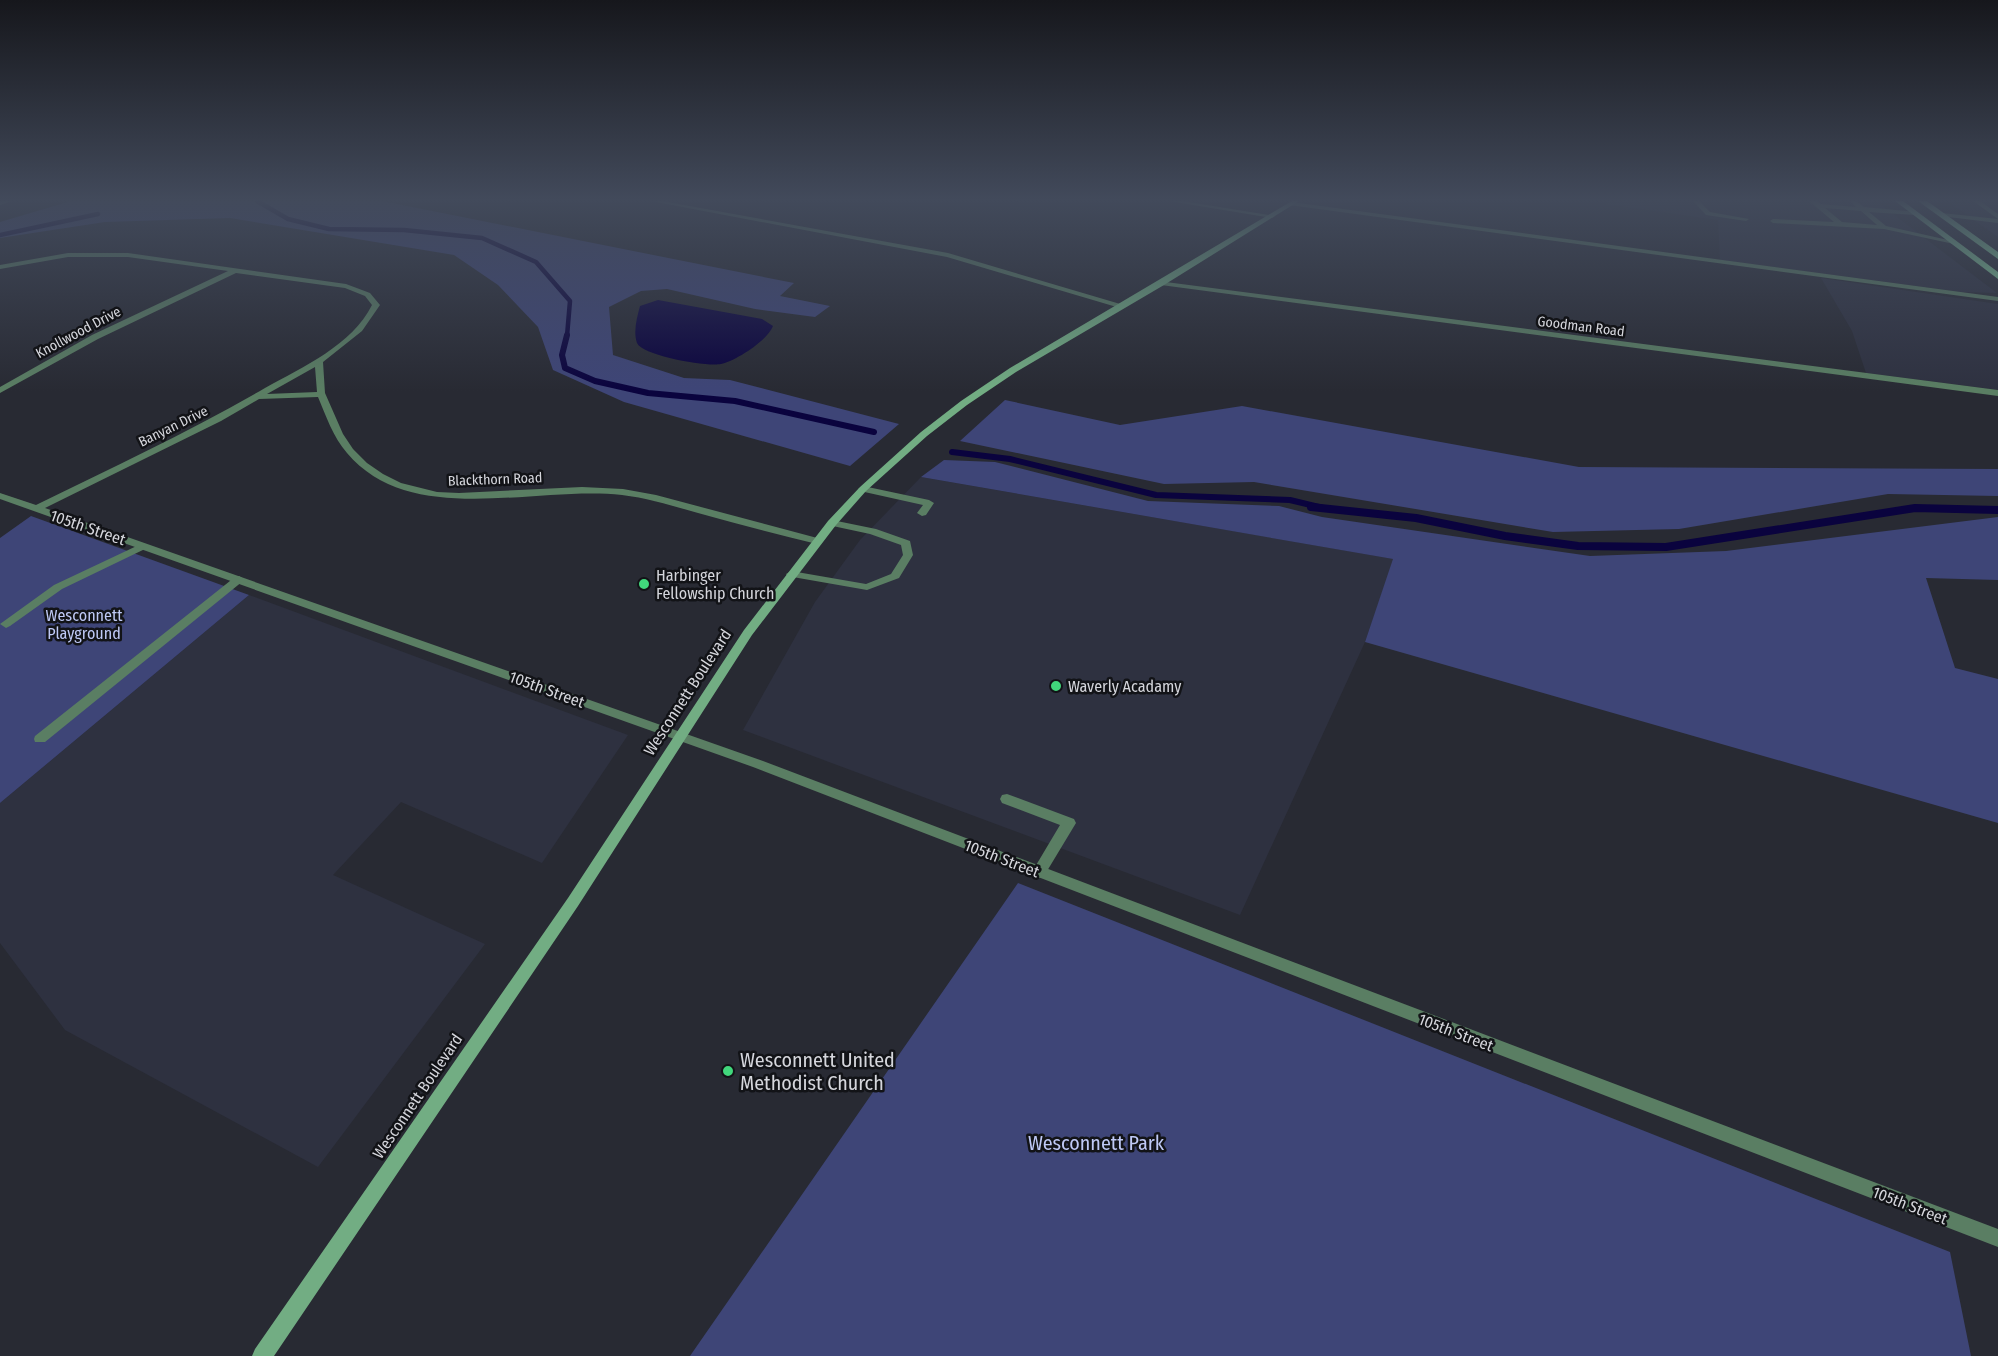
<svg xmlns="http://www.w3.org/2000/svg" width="1998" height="1356" font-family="'Fira Sans Condensed',sans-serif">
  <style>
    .built { fill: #2e3140 }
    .green { fill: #3e4577 }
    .water { fill: #0a033e }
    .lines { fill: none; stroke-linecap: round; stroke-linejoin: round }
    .stream-far2 { stroke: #0a033e; stroke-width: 4.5 }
    .stream-far1 { stroke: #0a033e; stroke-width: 6 }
    .stream { stroke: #0a033e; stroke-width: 8 }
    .lane { fill: #5a7e63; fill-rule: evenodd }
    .street { fill: #5a7e63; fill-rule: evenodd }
    .secondary { fill: #72ad83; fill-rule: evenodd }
    .primary { fill: #85d29b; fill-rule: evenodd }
    .poi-dot { fill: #41d77c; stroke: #121317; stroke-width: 2 }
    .labels { text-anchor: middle; stroke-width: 5; stroke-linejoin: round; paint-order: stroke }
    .far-street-label { font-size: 14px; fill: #d5d6dc; stroke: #121317 }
    .street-label { font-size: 16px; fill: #d5d6dc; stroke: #121317 }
    .poi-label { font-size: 16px; fill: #d5d6dc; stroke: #121317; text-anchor: start }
    .park-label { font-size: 16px; fill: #bfc9f6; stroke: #121317 }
    .near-poi-label { font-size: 20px; fill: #d5d6dc; stroke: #121317; text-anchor: start }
    .near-park-label { font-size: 20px; fill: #bfc9f6; stroke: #121317 }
  </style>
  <rect width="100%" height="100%" fill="#282a33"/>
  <!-- built -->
  <path class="built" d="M1605,201H1876L1997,293L1961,292L1720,260L1718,220L1606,204Z
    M1947,201H1998V237Z
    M1821,278L1998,304V390L1866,373L1852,331Z
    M921,477L1394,559L1365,642L1240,915L743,730L815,602L860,540Z
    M249,595L628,735L542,863L401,802L333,875L485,944L318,1167L65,1030L0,943V803Z"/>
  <!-- green -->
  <path class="green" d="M71,201H382L794,283L780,296L830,306L815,317L755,309L667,289L641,291L609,307L613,355L684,378L730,380L899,424L850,466L624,402L553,370L538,327L498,285L454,255L230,218L105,222L0,238V222Z
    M1005,400L1120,425L1242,406L1579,467L1998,469V496L1888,494L1679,529L1553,532L1254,482L1164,484L960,441Z
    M944,460L995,462L1148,501L1279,506L1322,517L1590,556L1726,551L1998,517V580L1926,578L1955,668L1998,679V823L1365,642L1393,559L921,477Z
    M31,516L249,595L0,803V538Z
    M1018,883L1950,1252L1971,1356H690Z"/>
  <!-- water -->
  <path class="water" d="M658,300L762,319L773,326C768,340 736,361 721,364C707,367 643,356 637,343C633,331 637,318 640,306Z"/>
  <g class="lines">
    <!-- stream-far2 -->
    <path class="stream-far2" d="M257,201L288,219L329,229L404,230L482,238L536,262L570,301L567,336
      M0,235L98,214"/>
    <!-- stream-far1 -->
    <path class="stream-far1" d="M567,335L562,355L565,368L595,381L648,393L735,401L874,432
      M952,452L1010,459L1156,495L1290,500L1323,508
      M1914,508H1922"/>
    <!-- stream -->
    <path class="stream" d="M1311,507L1416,518L1505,536L1578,546L1666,547L1915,508L1998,510"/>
    <!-- lane -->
    <path class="lane" d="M1693,201H1699L1710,212L1749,219L1746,221L1706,215Z
      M1809,201H1816L1821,204L1856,207L1850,201H1856L1864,207L1917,212V214L1915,215L1869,212L1886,226L1957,242L1954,244L1884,229L1773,223L1770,221L1773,219L1834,222ZM1825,208L1861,211L1877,225L1842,222Z
      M1973,201H1980L1998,214V219Z
      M1942,213L1998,219V223L1940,216V214Z
      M863,486L929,500L934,503L926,515L922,516L917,513L923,505L860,491L858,489Z
      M832,520L876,529L910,541L913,555L899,578L867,590L787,576L786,574L791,571L866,584L891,574L903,555L901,545L870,534L828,525V521Z
      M143,543L148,546L147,548L62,589L10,626L6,628L0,624L54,585Z
      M239,576L244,579L243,581L45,742H35L34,739L35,736L235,577Z
      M1007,794L1074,819L1076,823L1044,876L1039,878L1034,876L1032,872L1060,825L1002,803L1000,799L1002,795Z"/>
    <!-- street -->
    <path class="street" d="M0,201H12L0,205Z
      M651,201H662L948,253L1127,306L1120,308L947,257Z
      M1169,201H1182L1275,216L1272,218Z
      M1291,202L1998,297V301L1289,205Z
      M68,253H128L346,284L370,293L380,305L362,331L323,362L325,393L343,434L353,449L367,463L383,474L401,483L437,492L459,493L582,487L623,489L656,495L821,539L822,541L817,544C777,534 737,524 698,513C673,506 648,498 622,495C536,485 411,529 347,453C333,437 326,416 318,397L259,399L221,421L45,508L763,761L1998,1229V1247L753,767L0,499V493L36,505C113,467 191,431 265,388C303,367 352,345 372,305L365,296L345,288L236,273L98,339L0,393V387L92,335L228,271L128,257H68L0,269V265ZM315,367L317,392L267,394Z
      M1158,281L1998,390V396L1161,285H1158Z"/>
    <!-- secondary -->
    <path class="secondary" d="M1292,201H1299L1164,285L1016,372L967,405L927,436L866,491L836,525L752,635L578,906L274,1356H252L255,1349L568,898L744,630L828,521L860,487L921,432L961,401L1010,368Z"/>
    <!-- primary -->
    <path class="primary" d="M1895,201H1903L1998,272V279Z
      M1918,201H1927L1998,252V259Z"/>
  </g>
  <!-- sky -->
  <linearGradient id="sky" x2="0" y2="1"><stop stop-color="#16171c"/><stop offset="0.51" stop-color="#424a5b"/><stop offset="1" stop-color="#424a5b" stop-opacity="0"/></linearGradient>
  <rect width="1998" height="391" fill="url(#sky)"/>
  <!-- markers -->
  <g class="poi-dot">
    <circle cx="644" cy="584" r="6"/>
    <circle cx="1056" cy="686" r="6"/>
    <circle cx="728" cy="1071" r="6"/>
  </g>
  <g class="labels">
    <!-- far-street labels -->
    <g class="far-street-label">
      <text transform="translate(1581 326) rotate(7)" y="5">Goodman Road</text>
      <text transform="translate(78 332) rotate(-28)" y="5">Knollwood Drive</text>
      <text transform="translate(173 426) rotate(-26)" y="5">Banyan Drive</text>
      <text transform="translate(495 479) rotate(-2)" y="5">Blackthorn Road</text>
    </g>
    <!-- street labels -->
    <g class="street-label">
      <text transform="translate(88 527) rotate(19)" y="6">105th Street</text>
      <text transform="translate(547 689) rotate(20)" y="6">105th Street</text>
      <text transform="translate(687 692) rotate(-57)" y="6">Wesconnett Boulevard</text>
      <text transform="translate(1002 858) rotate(21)" y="6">105th Street</text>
      <text transform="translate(1456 1032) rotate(21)" y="6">105th Street</text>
      <text transform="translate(417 1096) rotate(-56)" y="6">Wesconnett Boulevard</text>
      <text transform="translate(1910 1205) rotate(21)" y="6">105th Street</text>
    </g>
    <!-- poi labels -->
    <g class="poi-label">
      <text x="656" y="581">Harbinger<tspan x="656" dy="18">Fellowship Church</tspan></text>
      <text x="1068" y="692">Waverly Acadamy</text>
    </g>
    <!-- park labels -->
    <g class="park-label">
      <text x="84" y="621">Wesconnett<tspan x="84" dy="18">Playground</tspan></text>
    </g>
    <!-- near-poi labels -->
    <g class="near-poi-label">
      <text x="740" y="1067">Wesconnett United<tspan x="740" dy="23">Methodist Church</tspan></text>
    </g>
    <!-- near-park labels -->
    <g class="near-park-label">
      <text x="1096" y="1150">Wesconnett Park</text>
    </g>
  </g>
</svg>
